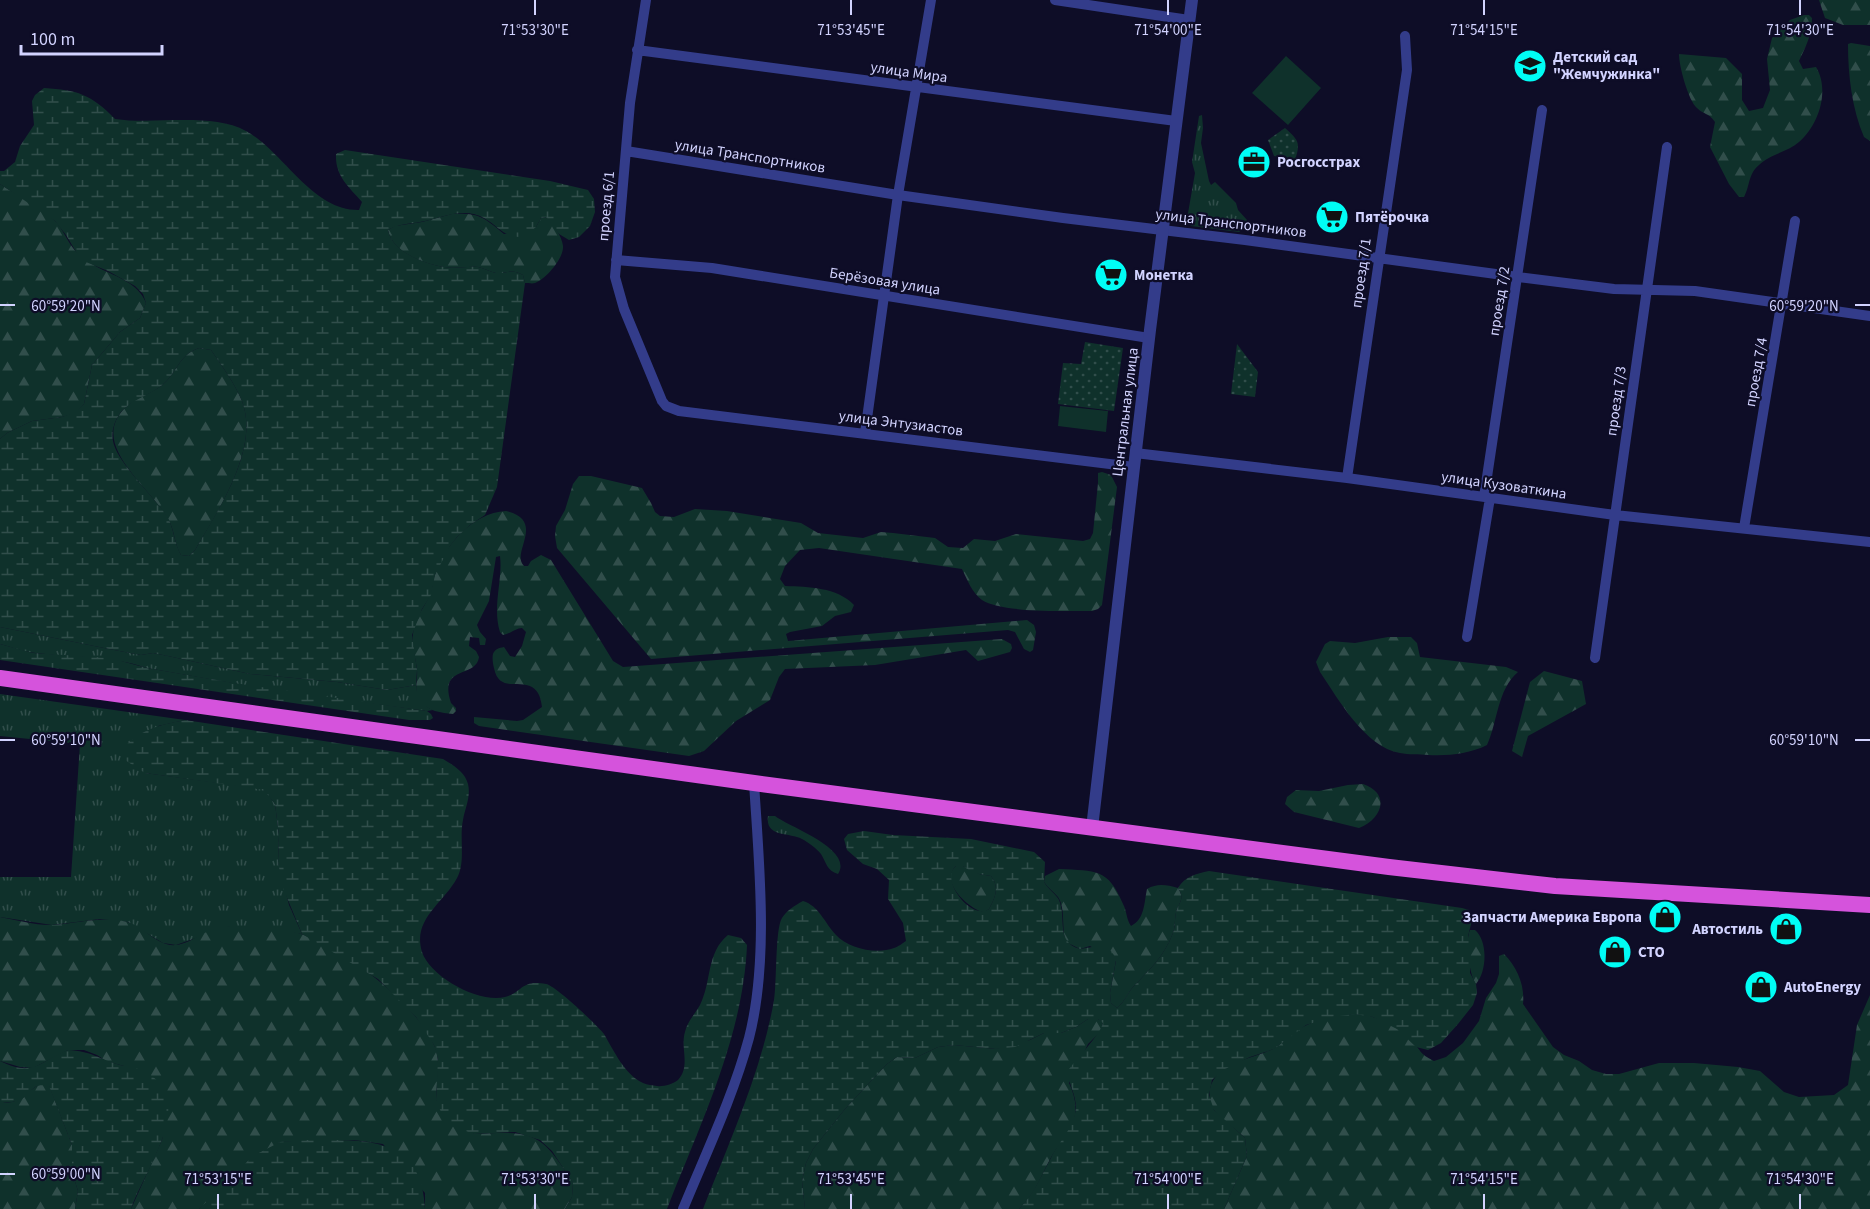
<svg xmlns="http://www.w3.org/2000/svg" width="1870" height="1209" font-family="'Source Sans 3',sans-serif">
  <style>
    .grass { fill: url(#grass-tufts) }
    .forest { fill: url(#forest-firs) }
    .wetland { fill: url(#wetland-marsh); fill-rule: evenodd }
    .park { fill: url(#park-dots) }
    .pitch { fill: #0f312b }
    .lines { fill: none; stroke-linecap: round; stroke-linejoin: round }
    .minor { stroke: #333c8a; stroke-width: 10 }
    .tertiary { stroke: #333c8a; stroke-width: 12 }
    .trunk { stroke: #d553dc; stroke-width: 16 }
    .ticks { fill: none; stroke: #d2d3ff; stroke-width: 2 }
    .labels { text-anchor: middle; stroke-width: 4.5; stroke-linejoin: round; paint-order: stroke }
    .poi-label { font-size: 15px; font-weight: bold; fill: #d2d3ff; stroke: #0e0d27; text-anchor: start }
    .street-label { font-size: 15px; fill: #d2d3ff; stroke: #0e0d27 }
    .ticks-label { font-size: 15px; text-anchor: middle; fill: #d2d3ff; stroke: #0e0d27; stroke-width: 4.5; stroke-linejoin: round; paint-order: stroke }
  </style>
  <defs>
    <pattern id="grass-tufts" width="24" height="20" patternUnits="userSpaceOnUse" patternTransform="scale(1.5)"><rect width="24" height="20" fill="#0f312b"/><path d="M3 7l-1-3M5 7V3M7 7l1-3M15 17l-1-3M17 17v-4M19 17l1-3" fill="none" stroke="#314e4b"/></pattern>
    <pattern id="forest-firs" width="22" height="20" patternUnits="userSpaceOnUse" patternTransform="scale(1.5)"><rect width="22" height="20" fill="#0f312b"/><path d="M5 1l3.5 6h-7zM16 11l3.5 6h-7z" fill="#314e4b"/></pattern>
    <pattern id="wetland-marsh" width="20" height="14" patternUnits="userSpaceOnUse" patternTransform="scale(1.5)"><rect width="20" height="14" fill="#0f312b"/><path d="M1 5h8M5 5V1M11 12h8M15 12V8" fill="none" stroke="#314e4b"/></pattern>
    <pattern id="park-dots" width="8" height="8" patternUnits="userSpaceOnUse" patternTransform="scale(1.5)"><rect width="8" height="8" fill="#0f312b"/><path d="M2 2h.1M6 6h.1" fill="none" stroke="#314e4b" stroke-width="1.8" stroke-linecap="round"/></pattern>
  </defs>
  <rect width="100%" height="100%" fill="#0e0d27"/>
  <!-- grass -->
  <path class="grass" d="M1202,115L1203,128L1201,143L1209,181L1211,185L1215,182L1236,203L1238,210L1247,220V227L1239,232L1191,226L1187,219L1195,173L1192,162L1199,116Z
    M0,627L114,650L141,655L153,653L168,656L250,674L337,682L387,690L416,685C416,696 424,707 433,710L427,711L278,691L147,668C109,655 76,658 36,653C24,652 12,647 0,644Z
    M0,694L185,720L158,726L145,773L264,789L275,804L279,835L278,862L289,905L302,934L278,930L230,926L176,945L163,943L128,922L100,919L52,925L0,917V877H71L80,744L0,736Z
    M768,816H775C789,827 854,849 838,874C827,871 826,862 821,854C817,849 808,842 802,839C789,832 765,838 768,816Z"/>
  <!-- forest -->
  <path class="forest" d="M1819,0H1870V25H1843L1825,18Z
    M1804,15H1809L1812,18C1812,35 1806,46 1799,61L1803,69L1816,67C1830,90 1819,125 1799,142C1788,152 1770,154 1759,165C1748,174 1750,186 1744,197H1739L1729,184L1710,147L1715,122C1708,112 1704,115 1697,108C1688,100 1679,66 1679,54L1726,58L1742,74V100L1749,111L1763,108L1770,90L1767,59L1772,38L1790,20Z
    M1851,43L1870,46V141L1864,137C1852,109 1848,75 1848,44Z
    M0,184C18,196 39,206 55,221C63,229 66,239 73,248C78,255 91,264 99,268C117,277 138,283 146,303L140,318L120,332L92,365L84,404L76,413L62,417L32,421L7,433L0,439Z
    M452,214C480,213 483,217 504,234L536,227L541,218L546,217C553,224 562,236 563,246C564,258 546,279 535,283C532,284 529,283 525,283L523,275C510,268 508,274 496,273C490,272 484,268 478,267C467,266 455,269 444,267C424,264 392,252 388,230L395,226L422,222Z
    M199,348L211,350C222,366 234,382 242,401C260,448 218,511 195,550L189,556L181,555C174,544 175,529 167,517C146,483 82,439 132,402C141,396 152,393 161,386C177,374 178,355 199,348Z
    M1102,472L1111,475L1117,487L1102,605L1098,609L1092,611C1067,611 1002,613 982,600C972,593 967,579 962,569L819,548L800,550L785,566L780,579L785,586C808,587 837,587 854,605L851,612L835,616L822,626L790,632L786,634L788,641L1027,620L1034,625L1036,632L1033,650L1030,652L1024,649L1015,632L1008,630L651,659L557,548L555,536L556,526L565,510L573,484L579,476H591L642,488L651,503L655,512L660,516L674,517L695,509L727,511L801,523L818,533L863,538L881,532L893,533L935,538L948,547L963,548L974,539L995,541L1016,534L1083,541L1090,539L1093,533L1098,483V473Z
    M506,511C547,521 510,553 524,566H528L531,561L541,555L551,560L613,661L623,667L1002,639L1011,644L1012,648L1010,652L978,661L966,650L875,665L785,669L779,677L770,700L736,721L704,751L689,756L479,726L474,723V717L517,721L523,720L542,707C541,699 539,691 532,687C519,679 499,693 494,668C493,664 492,658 493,654C495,649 499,648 504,647L510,656L515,657L522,646L526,632L522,628C516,628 510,634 503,635L500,632C492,606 503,580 500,556L496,557L489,601L477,625L480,632L486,639L485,645H480L479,638L470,637L469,646L476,651L479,657C476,679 438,664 451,703L456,708V711L453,714C442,713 427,711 420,701C413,692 418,681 417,670C416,658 411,646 413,634C414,620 423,609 429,597C433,590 432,582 435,575C445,545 472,513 506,511Z
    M1388,637H1411L1417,643L1420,657L1506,667L1518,672C1497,690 1498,721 1487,745C1469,754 1448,756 1428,755C1419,754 1409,755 1400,753C1365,747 1339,700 1320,672L1316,662L1325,644L1330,641L1355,643Z
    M1544,671L1582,681L1586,704L1528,736L1522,757L1512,751L1530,682Z
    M1363,784C1392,794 1381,820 1359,828L1294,812L1285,804L1287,797L1296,790L1319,791L1348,785Z
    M956,866H963L979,874L991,876C1000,887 995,898 989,909L984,912C969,910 938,880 956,866Z
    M1059,869C1096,871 1108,868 1123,904C1127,911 1126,919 1131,926C1145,919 1144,903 1147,889C1158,883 1166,885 1178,888C1184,898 1181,900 1177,909C1174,917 1176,925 1173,933C1164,956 1151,968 1134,986C1127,993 1125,1002 1117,1008L1111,1003L1110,993L1116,961L1090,946L1080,949L1066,942C1061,928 1066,909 1058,897C1054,892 1048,888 1044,882L1045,876Z
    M0,917C17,920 37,926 54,925C79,923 102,916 127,922C144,926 157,947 176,945C194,943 207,926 231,926C251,926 286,928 304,935C348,953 414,1001 434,1045C442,1062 436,1082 436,1100L474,1134C534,1131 540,1131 573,1183L572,1197L565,1209H425V1193L383,1144L354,1140L280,1142L199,1209H131L162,1140L168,1104L124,1066L106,1061L97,1055L84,1050H68L33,1068L20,1067L0,1061Z
    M1470,930H1475C1488,941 1487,971 1476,984C1469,975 1465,940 1470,930Z
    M1504,954C1517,967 1525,985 1523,1004L1553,1047L1564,1055L1579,1061L1592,1070L1606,1074H1619L1659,1063H1694L1738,1067L1760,1071L1784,1092L1799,1097L1834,1095L1848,1085L1857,1025L1870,995V1209H1224L1247,1156L1245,1138C1236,1129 1222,1120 1214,1110C1210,1105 1209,1095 1210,1089C1215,1063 1252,1059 1273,1049C1279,1046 1285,1040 1290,1035C1308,1022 1332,1014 1354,1014C1375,1014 1397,1026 1411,1040C1422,1051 1418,1053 1434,1061L1446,1057L1463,1043L1479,1021L1486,998L1496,983L1499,974V956Z
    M1088,1019H1098L1103,1022L1102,1030L1088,1044L1069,1083C1075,1096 1078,1109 1073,1123C1069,1134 1059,1144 1053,1154C1041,1174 1037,1192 1019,1209H805L802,1181L806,1163L813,1149L845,1109L887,1064L897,1057L915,1058L938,1047L954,1045L996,1049L1030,1040L1044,1033H1061L1076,1027Z
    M40,1084L49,1085L72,1145V1172L78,1191L75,1209H0V1103C22,1104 24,1093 40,1084Z"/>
  <!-- wetland -->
  <path class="wetland" d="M44,88C77,90 91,94 115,119C154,125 211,112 246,131C284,152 312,211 359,210L362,202C348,186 335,176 336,154L345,150L550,181L588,190L594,199L595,212L590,226L579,237L569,240L559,234L546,217L541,218L536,227L524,237C502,237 501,228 484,218C464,206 439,219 420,222C409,224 398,224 388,230C392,252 425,264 444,267C455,269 467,266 478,267C484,268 490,272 496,273C508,274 510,268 523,275L525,283L497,487L485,515L470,525L457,537L450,546L435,575L431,595L422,609L412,635L417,670L416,685L387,690L337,682L250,674L168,656L153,653L141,655L114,650L0,627V439L7,433L32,421L62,417L76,412L84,404L92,365L120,332L140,318L146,303L143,294L135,286L108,271L81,260L66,235L55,221L0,184V171H4L15,162L20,146L34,125L32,101L35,95ZM199,348L211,350C222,366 234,382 242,401C260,449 218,510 195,550L189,556L181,555C174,543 174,528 167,516C155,498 116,461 113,441C111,433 114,422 119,415C129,400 147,397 161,386C177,374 178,355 199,348Z
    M0,644L33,653L110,658L147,668L234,683L427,711L431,714L433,718L430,720H409L0,660Z
    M185,720L443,759C453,765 465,772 468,784C471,797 465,808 463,820C459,838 466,862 457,878C443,904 412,919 422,952C430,977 480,1004 505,997C523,992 521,979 546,984C555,985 598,1026 604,1034C614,1051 625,1075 643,1083C647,1085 653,1085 657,1086C663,1087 673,1084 678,1080C691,1066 680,1048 685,1032C687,1022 695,1014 700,1005C712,981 706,953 728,935L741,938L747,945C743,1038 700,1124 667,1209H565L572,1197L573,1183L552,1151L540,1140L515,1132L474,1134L446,1124L436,1100L438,1059L434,1045L416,1017L378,979L302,934L283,888L278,862L279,835L275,804L264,790L145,773L125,760V746C144,728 160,725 185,720Z
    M864,831L893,835L971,839L1034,852L1045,862L1044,882C1048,889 1056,894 1059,900C1067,919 1055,942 1080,949C1093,947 1110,941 1116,960L1110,993L1111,1003L1117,1008C1125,1002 1127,993 1134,986C1151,968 1164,956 1173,933C1176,925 1174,917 1177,909C1181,900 1184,898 1178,888C1185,876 1196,874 1209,871L1462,908L1469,910L1473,916L1468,936L1470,942V973L1476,984L1477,993L1473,1005L1458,1024L1441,1043L1428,1050L1416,1047L1397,1029L1373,1017L1355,1014L1332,1017L1306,1025L1274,1049L1250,1057L1225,1069L1212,1080L1209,1095L1214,1110L1245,1138L1247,1156L1224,1209H1019C1034,1194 1041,1176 1051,1158C1059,1141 1074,1128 1076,1108C1076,1095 1069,1084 1067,1072C1075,1060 1101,1034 1103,1023L1098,1019H1088L1076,1027L1061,1033H1044L1015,1047L996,1049L954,1045L938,1047L915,1058L897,1057L887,1064L845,1109L813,1149L806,1163L802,1181L805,1209H703C729,1143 762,1070 774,1000C777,983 775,929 782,918C787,910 794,906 803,901C819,906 824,922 836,935C848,948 876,955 894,948C898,947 903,943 906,941L903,923L888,899L889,880L877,869L863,864L847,850L844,839L848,834ZM956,866H963L973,873L991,876C1000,887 995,898 989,909C971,921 939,879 956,866Z
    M68,1050C91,1051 99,1059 120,1065C129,1067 139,1068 147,1073C198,1101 143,1172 131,1209H75L78,1191L72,1172V1145L49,1086C31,1082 33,1093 20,1100C15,1102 6,1103 0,1103V1061C34,1078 40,1061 68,1050Z
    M306,1140C363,1140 422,1134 425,1209H199L253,1156L280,1142Z"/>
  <!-- park -->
  <path class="park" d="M1285,128C1298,140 1301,142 1295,160L1274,156L1268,140Z
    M1085,342L1123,348L1114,411L1058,404L1063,363L1081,364Z
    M1237,344L1258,372L1255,397L1231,394Z"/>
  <!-- pitch -->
  <path class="pitch" d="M1286,56L1321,88L1288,125L1252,93Z
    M1060,406L1108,411L1106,432L1058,426Z"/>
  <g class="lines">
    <!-- minor -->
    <path class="minor" d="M646,0L630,103L615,277L624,309L662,401L666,406L679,411L1134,467
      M1055,0L1189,20
      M637,50L1176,121
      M626,151L898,195L1063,218L1245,240L1518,277L1614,289L1695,291L1870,316
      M616,260L712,268L1149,338
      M865,433L898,195L931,0
      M1135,453L1347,478L1615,515L1870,542
      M1347,478L1407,70L1405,36
      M1484,497L1542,110
      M1744,528L1795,221
      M1467,637L1490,498
      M1595,658L1667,147
      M683,1209C706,1153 733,1097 749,1038C769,960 759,863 754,783"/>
    <!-- tertiary -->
    <path class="tertiary" d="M1092,828L1150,330L1192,0"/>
    <!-- trunk -->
    <path class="trunk" d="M0,678L754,783L1389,867L1555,886L1870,905"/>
  </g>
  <!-- ticks -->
  <path class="ticks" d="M535,0V15M851,0V15M1168,0V15M1484,0V15M1800,0V15M0,305H15M1855,305H1870M0,740H15M1855,740H1870M0,1174H15M218,1194V1209M535,1194V1209M851,1194V1209M1168,1194V1209M1484,1194V1209M1800,1194V1209"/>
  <!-- icons -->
  <defs>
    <symbol id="school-disc" viewBox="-11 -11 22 22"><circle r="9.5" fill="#00fdf5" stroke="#0e0d27"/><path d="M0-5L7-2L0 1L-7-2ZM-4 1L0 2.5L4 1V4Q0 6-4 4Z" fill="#111"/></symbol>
    <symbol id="office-disc" viewBox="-11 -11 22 22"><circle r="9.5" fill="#00fdf5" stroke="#0e0d27"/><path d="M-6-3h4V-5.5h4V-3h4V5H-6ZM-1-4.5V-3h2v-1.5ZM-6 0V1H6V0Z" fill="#111"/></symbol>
    <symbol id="supermarket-disc" viewBox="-11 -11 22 22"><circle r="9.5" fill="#00fdf5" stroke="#0e0d27"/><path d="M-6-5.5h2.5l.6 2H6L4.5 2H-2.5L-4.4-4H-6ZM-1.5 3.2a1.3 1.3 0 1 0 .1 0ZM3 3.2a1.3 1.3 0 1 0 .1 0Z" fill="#111"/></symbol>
    <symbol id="shop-disc" viewBox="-11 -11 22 22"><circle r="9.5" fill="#00fdf5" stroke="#0e0d27"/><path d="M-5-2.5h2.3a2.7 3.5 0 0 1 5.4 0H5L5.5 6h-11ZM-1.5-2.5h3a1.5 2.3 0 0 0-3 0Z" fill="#111"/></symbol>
  </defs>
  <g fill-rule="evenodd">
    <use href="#school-disc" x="1511" y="47" width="38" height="38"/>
    <use href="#office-disc" x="1235" y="143" width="38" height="38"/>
    <use href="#supermarket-disc" x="1313" y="198" width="38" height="38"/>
    <use href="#supermarket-disc" x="1092" y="256" width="38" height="38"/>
    <use href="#shop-disc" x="1646" y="898" width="38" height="38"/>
    <use href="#shop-disc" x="1767" y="910" width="38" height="38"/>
    <use href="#shop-disc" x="1596" y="933" width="38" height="38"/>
    <use href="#shop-disc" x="1742" y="968" width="38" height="38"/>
  </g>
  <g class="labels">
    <!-- poi labels -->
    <g class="poi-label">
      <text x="1553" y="62">Детский сад<tspan x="1553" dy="17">"Жемчужинка"</tspan></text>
      <text x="1277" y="167">Росгосстрах</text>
      <text x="1355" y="222">Пятёрочка</text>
      <text x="1134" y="280">Монетка</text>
      <text x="1642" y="922" text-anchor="end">Запчасти Америка Европа</text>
      <text x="1763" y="934" text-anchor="end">Автостиль</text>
      <text x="1638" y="957">СТО</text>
      <text x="1784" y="992">AutoEnergy</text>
    </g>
    <!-- street labels -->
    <g class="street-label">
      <text transform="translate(909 72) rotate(8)" y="5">улица Мира</text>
      <text transform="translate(750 156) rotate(9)" y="5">улица Транспортников</text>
      <text transform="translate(606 206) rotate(-85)" y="5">проезд 6/1</text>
      <text transform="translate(1231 223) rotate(7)" y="5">улица Транспортников</text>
      <text transform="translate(1361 273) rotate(-82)" y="5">проезд 7/1</text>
      <text transform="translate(885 281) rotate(9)" y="5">Берёзовая улица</text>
      <text transform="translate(1499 301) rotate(-81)" y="5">проезд 7/2</text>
      <text transform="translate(1756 372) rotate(-80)" y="5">проезд 7/4</text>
      <text transform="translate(1616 401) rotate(-82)" y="5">проезд 7/3</text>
      <text transform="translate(1125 412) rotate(-83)" y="5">Центральная улица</text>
      <text transform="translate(901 423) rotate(7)" y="5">улица Энтузиастов</text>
      <text transform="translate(1504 485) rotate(8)" y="5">улица Кузоваткина</text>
    </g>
  </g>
  <g class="ticks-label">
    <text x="535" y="35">71°53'30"E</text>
    <text x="851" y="35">71°53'45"E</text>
    <text x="1168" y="35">71°54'00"E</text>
    <text x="1484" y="35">71°54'15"E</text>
    <text x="1800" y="35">71°54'30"E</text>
    <text x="66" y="311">60°59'20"N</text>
    <text x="1804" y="311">60°59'20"N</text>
    <text x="66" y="745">60°59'10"N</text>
    <text x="1804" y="745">60°59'10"N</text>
    <text x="66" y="1179">60°59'00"N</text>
    <text x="218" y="1184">71°53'15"E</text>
    <text x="535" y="1184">71°53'30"E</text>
    <text x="851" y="1184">71°53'45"E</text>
    <text x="1168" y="1184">71°54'00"E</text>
    <text x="1484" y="1184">71°54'15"E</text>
    <text x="1800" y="1184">71°54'30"E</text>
  </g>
  <!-- scale -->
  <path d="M21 45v9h141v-9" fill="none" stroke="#d2d3ff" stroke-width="3"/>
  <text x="30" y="45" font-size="18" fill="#d2d3ff" stroke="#0e0d27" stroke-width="4.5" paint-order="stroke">100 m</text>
</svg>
